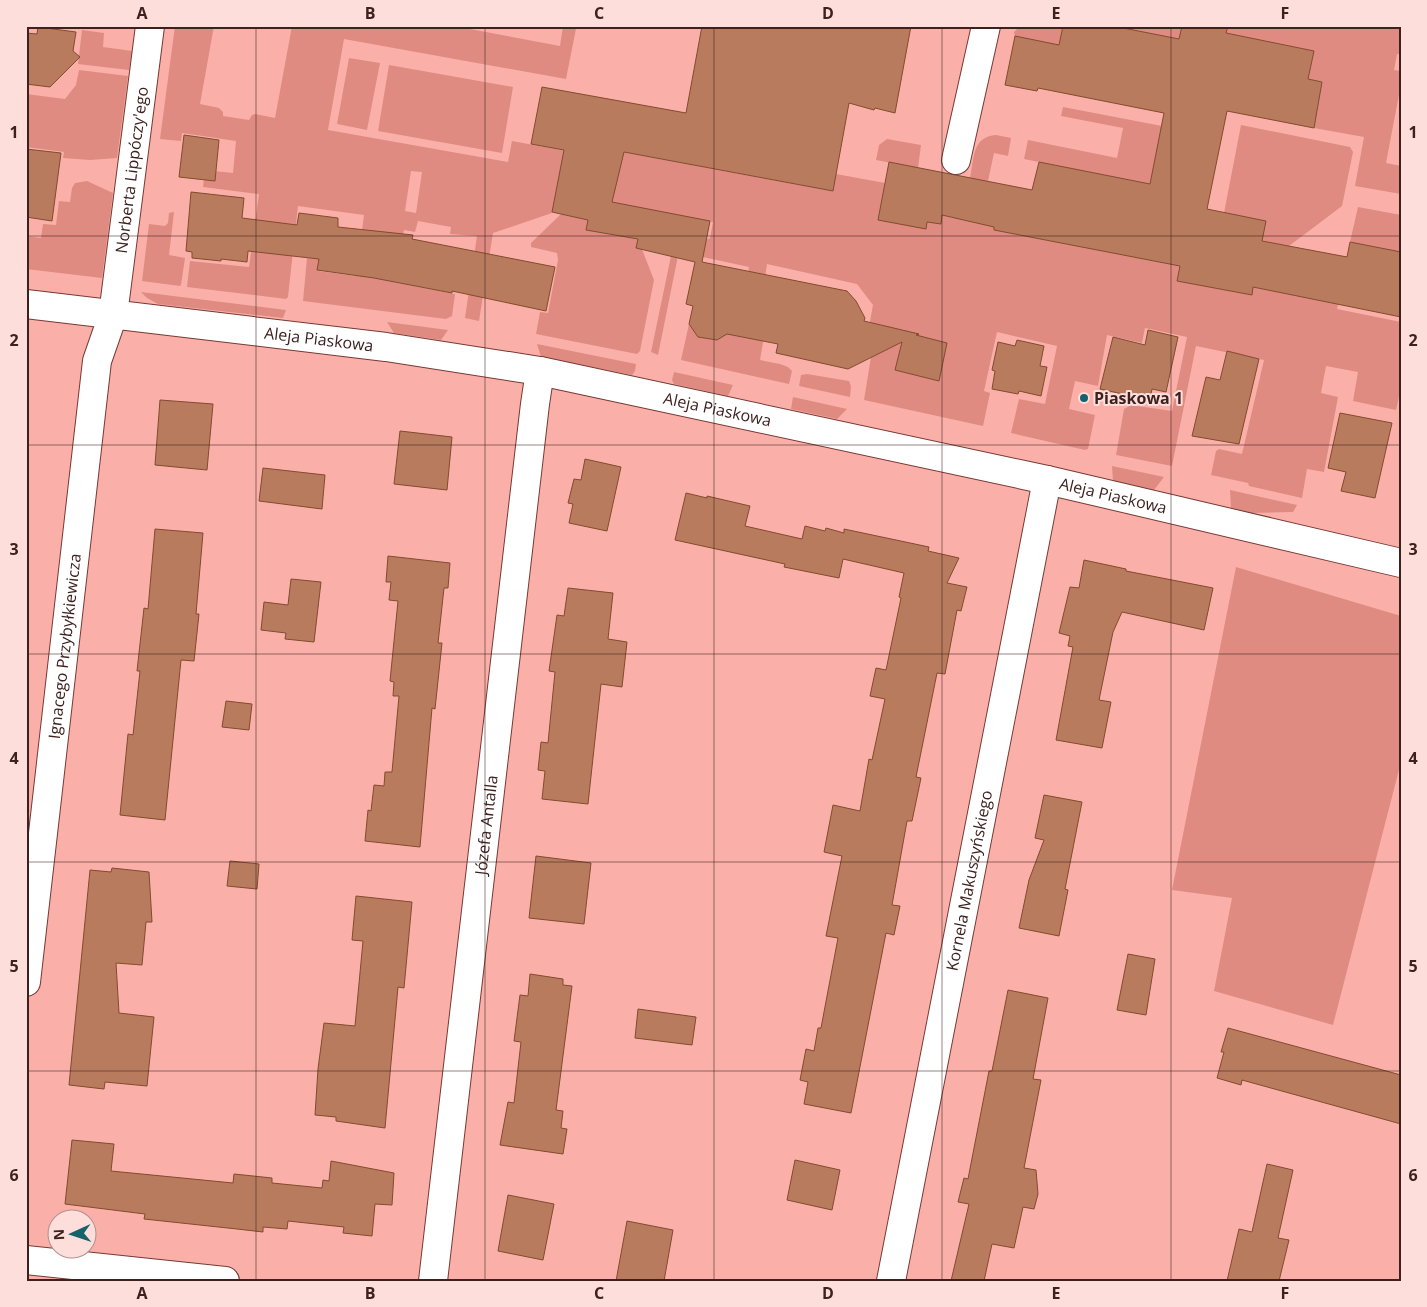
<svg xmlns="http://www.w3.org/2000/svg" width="1427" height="1307" font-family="'Open Sans',sans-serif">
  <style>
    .green { fill: #df8b82; fill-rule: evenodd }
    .building { fill: #b87b5e; stroke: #834a2e }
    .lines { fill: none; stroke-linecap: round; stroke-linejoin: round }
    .minor-casing { stroke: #773934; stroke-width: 30 }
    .minor { stroke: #fff; stroke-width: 28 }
    .grid { fill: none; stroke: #3d211f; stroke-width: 1; stroke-opacity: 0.55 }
    .poi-dot { fill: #14626b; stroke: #fddeda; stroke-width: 2 }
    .labels { text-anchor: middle; stroke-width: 4; stroke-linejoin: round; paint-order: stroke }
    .street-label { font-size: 16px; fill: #3d211f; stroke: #fddeda }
    .poi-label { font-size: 16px; font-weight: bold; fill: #3d211f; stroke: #fddeda; text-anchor: start }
    .neatline { fill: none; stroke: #3d211f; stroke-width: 2 }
    .grid-label { font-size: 16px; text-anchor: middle; font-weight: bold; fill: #3d211f }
  </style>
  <rect width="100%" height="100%" fill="#fab0a8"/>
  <!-- green -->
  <path class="green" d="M175,26H214L200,104L219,108L223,112V116L249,120L252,115L255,114L275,118L292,26H454L560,46L563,26H576V29L566,79L344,39L328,130L508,162L512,141L622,161L623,152L832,191L836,174L885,183L878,220L925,228L927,222L940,224L942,215L953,218L999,201L994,230L1180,266L1177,281L1251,295L1253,287L1338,304L1337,309L1401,322V388L1396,410L1353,401L1358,372L1326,366L1321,393L1338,397L1324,472L1307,469L1302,498L1249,486L1248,483L1211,475L1216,451L1219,449L1242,454L1264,360L1259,359L1196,346L1172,466L1116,455L1124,409L1131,405L1172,411L1187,337L1145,328L1142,343L1107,335L1098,386L1075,381L1069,409L1095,415L1088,449L1085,450L1011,433L1019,399L1045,404L1057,346L997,332L984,391L990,393L983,426L864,400L871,357L864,354L873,305L857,284L767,264L765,277L746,286L749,267L698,256L700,243L710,238L713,222L556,194L552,213L493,233L479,321L465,318L477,236L450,234L451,227L418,221L415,232L404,230L394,282L455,294L452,316L446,319L303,301L307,258L319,259L318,271L356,276L364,215L298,206L288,297L286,299L187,287L190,261L249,267L259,194L203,187L205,170L233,173L236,141L182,133L181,141L160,139ZM411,171L422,172L416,213L405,211Z
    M1020,26H1063L1059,45L1015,37L1014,32Z
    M1113,26H1182L1179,39Z
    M1228,26H1401V54H1397L1394,70L1401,71V84L1386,163L1401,166V194L1355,186L1364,137L1314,128L1322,82L1308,79L1314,51L1226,33Z
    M82,30L104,33L103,47L132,51L129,70L78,64Z
    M349,58L380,63L367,130L337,124Z
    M389,65L513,87L502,153L378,131Z
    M79,70L128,76L117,158L90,160L63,158L64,152L26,147V94L65,99L76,85Z
    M1063,107L1162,126L1150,184L1024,159L1028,140L1117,158L1123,128L1061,116Z
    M1241,125L1350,147L1353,152L1342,206L1289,246L1262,241L1266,221L1224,213Z
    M996,135L1011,138L1008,156L994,153L988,181L970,178C974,158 972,137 996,135Z
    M887,139L921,145L918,168L876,160L879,145Z
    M87,181L113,193L102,278L26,269V236L41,238L43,224L56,225L59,201L70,202L72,188L75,183Z
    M1358,207L1401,215V252L1350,242Z
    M174,212L169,255L185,258L181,285L180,286L142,281L149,224L165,226L168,223L169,213Z
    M561,214L588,220L586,230L638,239L654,280L640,351L637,354L536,334L540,312L548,313L558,260L557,253L531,247V243Z
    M671,256H678L658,355L651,352Z
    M141,292L286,310L283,318L158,304L147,298Z
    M387,322L448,330L441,340L394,333Z
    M689,324L698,337L717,340L727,334L764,337L760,360L780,364L788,367L792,371L789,384L681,360Z
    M537,344L636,364L635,371L632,375L541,357Z
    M674,372L733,385L728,396L674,384L672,380Z
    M807,374L849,381L851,386L850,397L799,386L801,375Z
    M793,397L847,409L837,419L791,409Z
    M1112,466L1164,477L1154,490L1113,481Z
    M1230,490L1297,505L1293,512L1251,513L1231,508Z
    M1236,567L1401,616V762L1333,1025L1214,991L1232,898L1172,890Z"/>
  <!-- building -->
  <path class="building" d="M702,26H911L895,113L875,108L874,110L849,103L833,191L624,152L612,202L710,221L702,262L847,291L856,301L865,318L864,321L919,334L916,335L947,343L939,381L895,370L902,342L848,369L776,353L778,344L727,334L717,340L698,337L689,324L693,306L686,304L695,262L636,248L638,239L586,230L588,220L552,212L564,150L531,144L542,87L686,113Z
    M1063,26H1113L1179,39L1182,26H1228L1226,33L1314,51L1308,79L1322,82L1314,128L1227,111L1207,209L1266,221L1262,241L1347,257L1350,242L1401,252V317L1253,287L1252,295L1177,281L1180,266L994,230V227L942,215L941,224L927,222L926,229L878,220L889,162L1032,190L1039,162L1150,184L1164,113L1038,88L1037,91L1005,85L1015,36L1059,45Z
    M38,27L76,32L73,51L80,57L50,87L26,84V33L37,34Z
    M184,135L219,140L215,181L179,177Z
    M26,149L61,153L52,221L26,217Z
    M191,192L244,198L242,218L297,225L299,213L338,218V227L413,235L412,239L555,267L546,311L452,291V293L374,278L317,270L319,259L248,251L247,262L221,259V261L192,258V252L186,251Z
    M1148,330L1178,337L1166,392L1152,389L1150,400L1100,389L1113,337L1145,345Z
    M1017,340L1044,346L1040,366L1047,367L1041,396L1019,391L1018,394L992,389L995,371L992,370L998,342L1015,346Z
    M1227,351L1259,359L1239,444L1192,436L1206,377L1220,380Z
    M160,400L213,404L207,470L155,465Z
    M1340,413L1392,423L1375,498L1341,491L1346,472L1328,468Z
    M400,431L452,437L447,490L394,484Z
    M585,459L621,467L607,531L569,523L573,504L568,503L574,479L581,480Z
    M263,468L325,475L322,509L259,501Z
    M686,493L707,498V496L750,506L745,526L802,539L805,526L825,531L826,528L844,533V529L929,547L928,551L959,558L947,583L967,587L961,611L957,610L945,674L937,673L916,777L921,778L912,821H907L892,905L900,906L894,935L886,933L851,1113L804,1104L808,1082L800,1080L806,1049L814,1051L818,1028H821L838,938L826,936L842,856L824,852L833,805L860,811L869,759L872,760L885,699L870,696L876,668L886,670L901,598L899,597L904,573L843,559L839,578L784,567L785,564L675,540Z
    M155,529L203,533L196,614H199L194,661L181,660L165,820L120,815L128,734L133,735L140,671H137L144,608L148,609Z
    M388,556L450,563L448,588H444L438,643H442L435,709L432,708L420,847L365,841L368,810L371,811L374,785L384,786L385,772H392L399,696H393L394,682L390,681L398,601L389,600L391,582H386Z
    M1084,560L1126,569V571L1213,588L1204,630L1122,612L1113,632L1099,700L1111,702L1102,748L1056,740L1073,647L1068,646L1070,636L1059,633L1070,587L1079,588Z
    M291,579L321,582L314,642L285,639L286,633L261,630L264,602L288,605Z
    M568,588L613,593L608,639L627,642L622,687L601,684L588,804L542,799L545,771L538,770L541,742L548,743L555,672L549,671L557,615L564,616Z
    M226,701L252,704L249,730L222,727Z
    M1044,795L1082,802L1065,889L1068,890L1059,936L1019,928L1029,880L1044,840L1035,838Z
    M536,856L591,863L584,924L529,918Z
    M230,861L259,864L257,889L227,886Z
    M112,868L149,872L152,922H146L142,965L116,963L119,1013L154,1017L147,1086L105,1082L104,1089L69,1085L90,870L111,872Z
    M356,896L412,902L404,988L398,987L385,1128L336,1121V1117L315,1115L318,1069L324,1023L355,1026L363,941L352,940Z
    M1128,954L1155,959L1146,1015L1117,1010Z
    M530,974L563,979V985L572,986L556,1110L563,1111L561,1128L567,1129L563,1154L500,1145L508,1102L514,1103L521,1042L514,1041L520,995L528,996Z
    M1008,990L1048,998L1033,1079L1041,1080L1024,1168L1036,1170L1038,1194L1034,1209L1023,1207L1014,1248L992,1244L984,1281H951L969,1204L958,1202L964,1178L968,1179L989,1071H992Z
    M638,1009L696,1017L692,1045L635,1038Z
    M1228,1028L1401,1075V1124L1242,1080L1241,1085L1217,1078L1224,1052H1221Z
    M72,1140L114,1144L111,1171L233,1183L234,1174L272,1178V1183L322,1188L323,1180L329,1181L331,1161L394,1173L392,1205L375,1204L372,1236L343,1233L344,1227L288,1221L287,1229L263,1227V1232L237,1229L144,1219L145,1214L65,1204Z
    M795,1160L840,1170L832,1210L787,1200Z
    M1267,1164L1293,1170L1278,1238L1289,1240L1279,1281H1227L1239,1229L1252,1232Z
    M508,1195L554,1204L543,1260L498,1251Z
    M627,1221L673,1230L664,1281H616Z"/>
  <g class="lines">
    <defs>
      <g id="minor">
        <path d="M956,160L986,26"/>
        <path id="s1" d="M26,304L386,347L540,371L1047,480L1401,563"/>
        <path id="s2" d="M26,982L97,361L113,315L150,26"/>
        <path d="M26,1260L225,1281"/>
        <path id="s3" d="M433,1281L535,404L540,371"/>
        <path id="s4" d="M891,1281L1047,480"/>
      </g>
    </defs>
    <!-- minor casing -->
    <use href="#minor" class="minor-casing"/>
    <!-- minor -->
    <use href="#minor" class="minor"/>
  </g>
  <!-- grid -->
  <path class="grid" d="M256,26V1281M485,26V1281M714,26V1281M942,26V1281M1171,26V1281M26,236H1401M26,445H1401M26,654H1401M26,862H1401M26,1071H1401"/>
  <!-- markers -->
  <circle class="poi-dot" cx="1084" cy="398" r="5"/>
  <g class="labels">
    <!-- street labels -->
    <g class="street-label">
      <text dy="6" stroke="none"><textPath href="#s2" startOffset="820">Norberta Lippóczy'ego</textPath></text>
      <text dy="6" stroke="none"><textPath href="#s1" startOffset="295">Aleja Piaskowa</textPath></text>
      <text dy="6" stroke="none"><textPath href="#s1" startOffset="700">Aleja Piaskowa</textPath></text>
      <text dy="6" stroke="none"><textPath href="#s1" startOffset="1105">Aleja Piaskowa</textPath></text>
      <text dy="6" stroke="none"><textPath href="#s2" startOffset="338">Ignacego Przybyłkiewicza</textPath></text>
      <text dy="6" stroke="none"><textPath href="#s3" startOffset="459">Józefa Antalla</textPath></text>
      <text dy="6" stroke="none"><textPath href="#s4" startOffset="408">Kornela Makuszyńskiego</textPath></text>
    </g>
    <!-- poi labels -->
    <g class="poi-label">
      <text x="1094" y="404">Piaskowa 1</text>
    </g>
  </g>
  <!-- border -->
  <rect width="1427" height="1307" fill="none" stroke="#fddeda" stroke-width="55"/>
  <!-- north arrow -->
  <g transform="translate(72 1234) rotate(267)"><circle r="24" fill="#fddeda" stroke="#b0928f"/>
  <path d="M0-4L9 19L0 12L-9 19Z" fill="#14626b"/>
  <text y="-8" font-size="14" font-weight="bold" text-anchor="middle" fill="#3d211f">N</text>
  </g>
  <rect x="28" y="28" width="1372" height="1252" class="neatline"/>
  <g class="grid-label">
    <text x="142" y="19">A</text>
    <text x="370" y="19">B</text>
    <text x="599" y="19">C</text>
    <text x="828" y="19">D</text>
    <text x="1056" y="19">E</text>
    <text x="1285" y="19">F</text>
    <text x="14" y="138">1</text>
    <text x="1413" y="138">1</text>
    <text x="14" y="346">2</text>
    <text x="1413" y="346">2</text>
    <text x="14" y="555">3</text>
    <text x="1413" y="555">3</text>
    <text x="14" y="764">4</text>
    <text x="1413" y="764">4</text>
    <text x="14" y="972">5</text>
    <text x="1413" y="972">5</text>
    <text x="14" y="1181">6</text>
    <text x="1413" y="1181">6</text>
    <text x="142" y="1299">A</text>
    <text x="370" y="1299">B</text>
    <text x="599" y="1299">C</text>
    <text x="828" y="1299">D</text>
    <text x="1056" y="1299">E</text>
    <text x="1285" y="1299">F</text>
  </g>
</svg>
